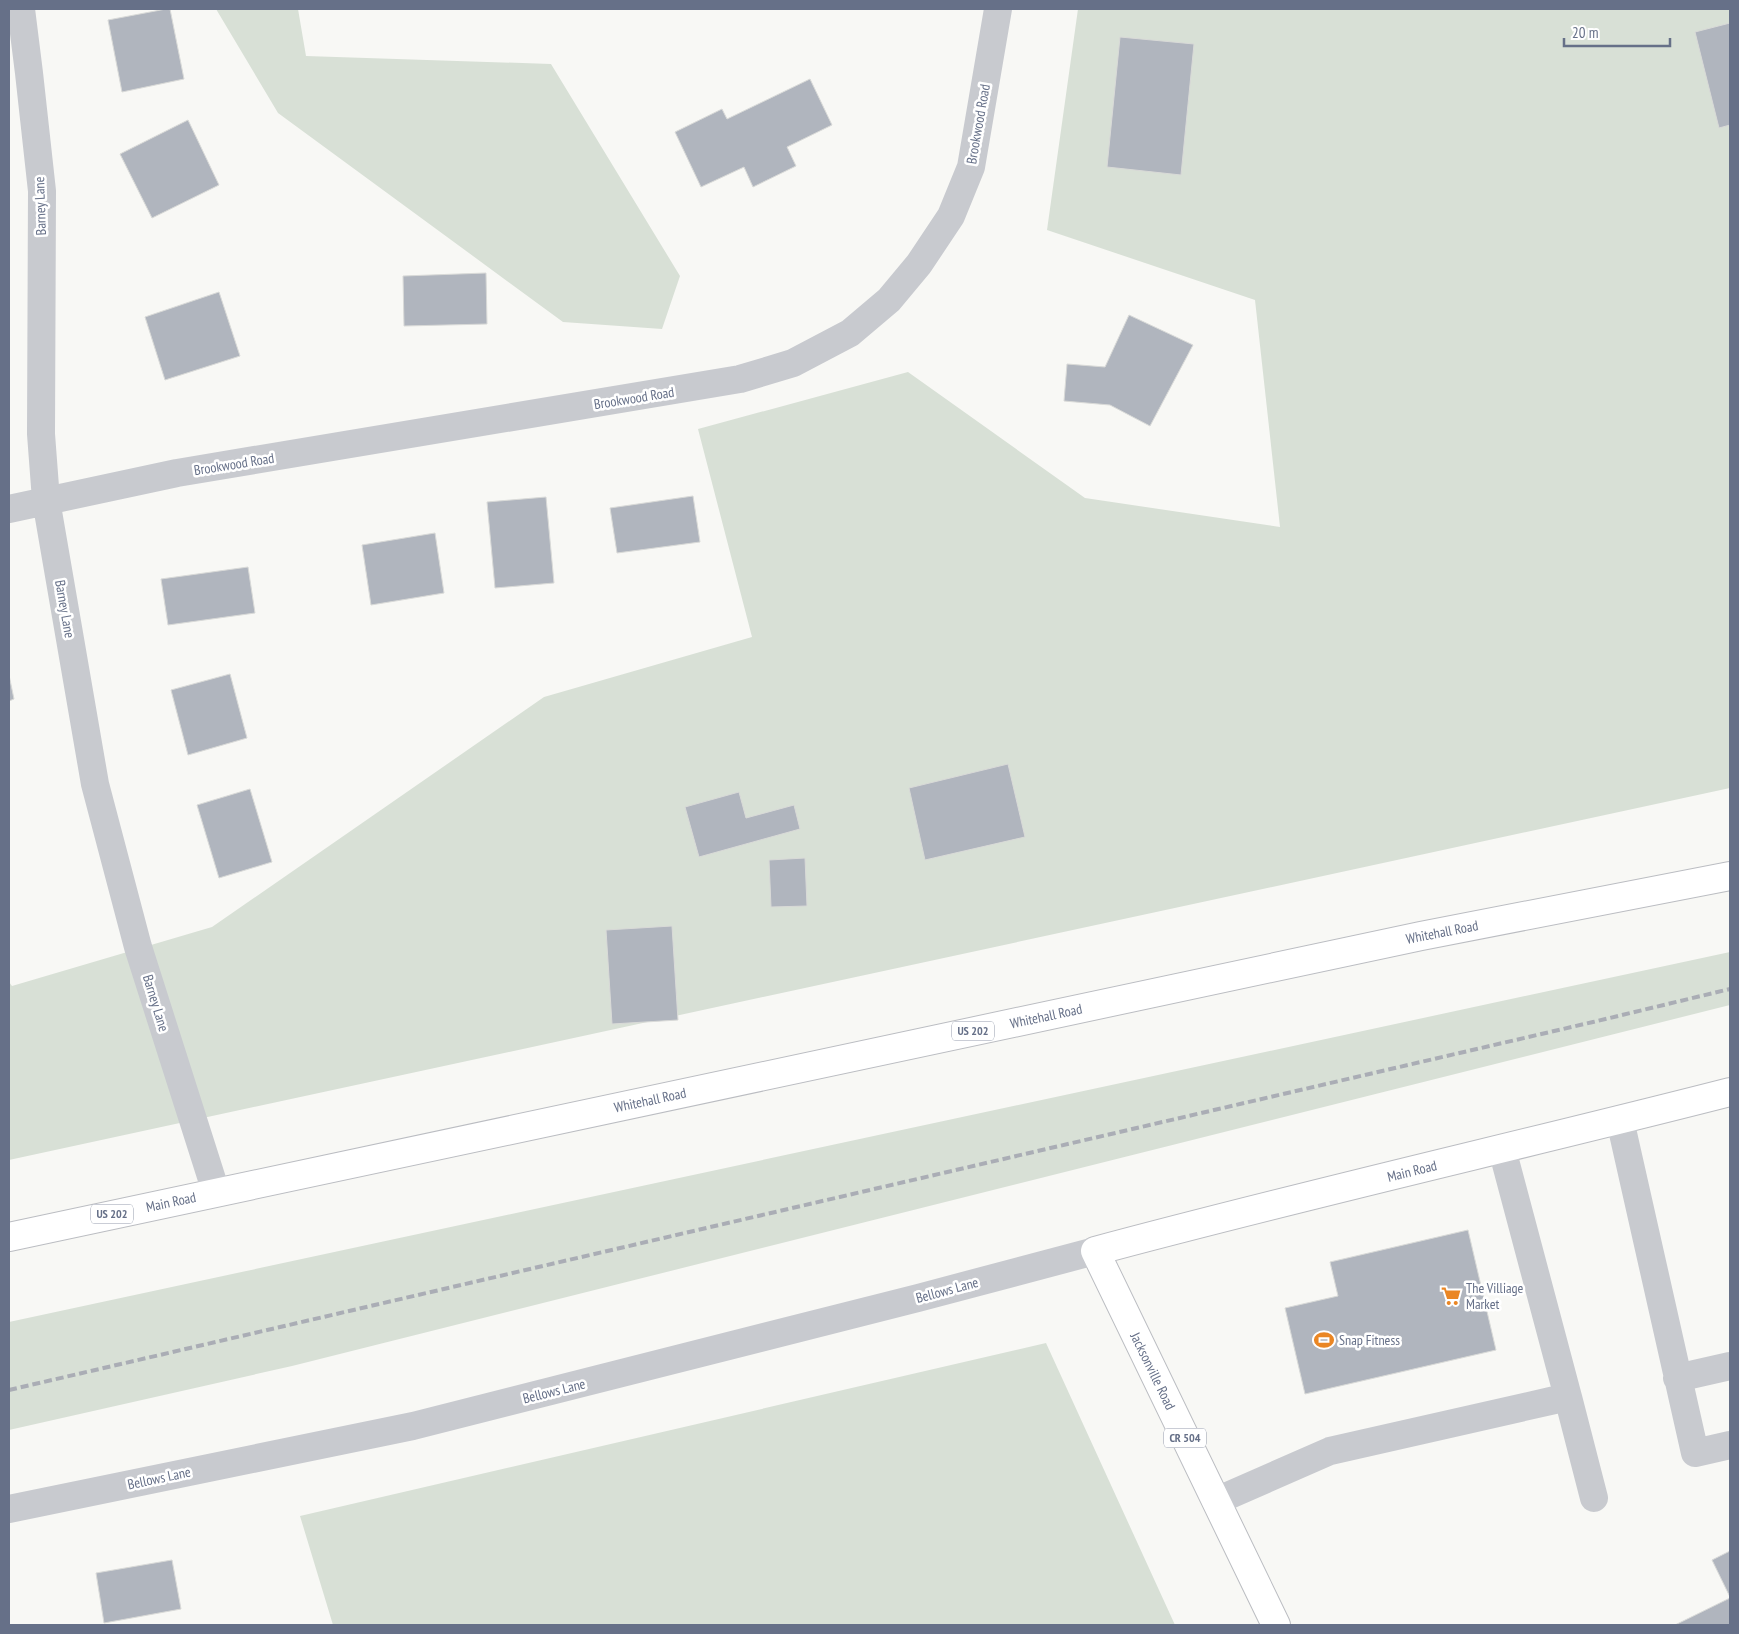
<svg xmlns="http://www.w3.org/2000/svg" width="1739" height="1634" font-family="'PT Sans Narrow',sans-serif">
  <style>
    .green { fill: #d8e0d6 }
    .building { fill: #b0b5be; stroke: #d9dad8 }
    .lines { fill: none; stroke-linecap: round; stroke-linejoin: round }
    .major-casing { stroke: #bbbdc2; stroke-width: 30 }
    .minor { stroke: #c8cacf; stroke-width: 28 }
    .major { stroke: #fff; stroke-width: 28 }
    .rail { stroke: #aaadb5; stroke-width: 4; stroke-dasharray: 8 4; stroke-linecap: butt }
    .labels { text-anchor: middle; stroke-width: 5; stroke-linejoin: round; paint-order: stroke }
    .shield { fill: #fff; stroke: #949bac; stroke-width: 1 }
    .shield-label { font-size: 12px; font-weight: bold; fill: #667088 }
    .street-label { font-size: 14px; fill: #667088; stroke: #fff }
    .poi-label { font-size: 14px; fill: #667088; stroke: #fff; text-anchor: start }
  </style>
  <rect width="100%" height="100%" fill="#f8f8f5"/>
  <!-- green -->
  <path class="green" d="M216,9H298L306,56L551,64L680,276L662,329L563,322L278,113Z
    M1078,9H1730V788L9,1160V982L12,986L212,927L544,697L752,637L698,429L908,372L1085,498L1280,527L1255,300L1047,230Z
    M1730,952V1005L292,1366L9,1430V1322Z
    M1046,1343L1175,1625H333L300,1516Z"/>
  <!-- building -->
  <path class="building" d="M166,9H170L184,79L122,92L108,20Z
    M1730,23V125L1719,128L1695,32Z
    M1120,37L1194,44L1181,175L1107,167Z
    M810,79L832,125L787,147L796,166L753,187L744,167L701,187L675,132L722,109L727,119Z
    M188,120L219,185L152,218L120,154Z
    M486,273L487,324L404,326L403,276Z
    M219,292L240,356L165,380L145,317Z
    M1129,315L1193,345L1150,426L1110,405L1064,401L1067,364L1105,367Z
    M693,496L700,542L617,553L610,508Z
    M546,497L554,583L495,588L487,502Z
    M435,533L444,593L371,605L362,545Z
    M248,567L255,613L168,625L161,579Z
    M230,674L247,738L188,755L171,690Z
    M9,675L14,699L9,701Z
    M1008,764L1025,837L925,860L909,788Z
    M250,789L272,862L219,878L197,805Z
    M739,792L746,818L794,805L800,829L699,857L685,807Z
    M805,858L807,906L771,907L769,860Z
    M672,926L678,1020L612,1024L606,930Z
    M1468,1230L1496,1350L1305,1394L1285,1308L1338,1296L1330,1262Z
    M1730,1551V1597L1712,1560Z
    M172,1560L181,1609L104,1623L96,1573Z
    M1730,1598V1625H1675Z"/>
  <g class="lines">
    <defs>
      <path id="major" d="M9,1237L1421,936L1730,876
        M1276,1625L1095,1251C1306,1194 1519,1146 1730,1092"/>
    </defs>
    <!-- major casing -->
    <use href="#major" class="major-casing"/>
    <!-- minor -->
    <path class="minor" d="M21,9L29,73L42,191L41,434L46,500L95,784L138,947L216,1192
      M9,509L177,473L740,379L793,363L850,333L889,300L919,264L951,216L971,167L998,9
      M1620,1120L1695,1453L1730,1445
      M1677,1378L1730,1366
      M1568,1397L1594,1498
      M1216,1501L1330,1451L1568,1397L1502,1149
      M9,1509L413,1426L918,1298L1095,1251"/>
    <!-- major -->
    <use href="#major" class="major"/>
    <!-- rail -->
    <path class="rail" d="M9,1390L1593,1022L1730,989"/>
  </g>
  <!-- icons -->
  <defs>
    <symbol id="supermarket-bare" viewBox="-9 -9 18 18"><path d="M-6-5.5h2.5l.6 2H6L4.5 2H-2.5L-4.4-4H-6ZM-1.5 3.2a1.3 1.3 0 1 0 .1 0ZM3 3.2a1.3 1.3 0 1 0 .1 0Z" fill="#ea8624" stroke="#fff" stroke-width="2.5" paint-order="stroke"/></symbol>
    <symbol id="stadium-bare" viewBox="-9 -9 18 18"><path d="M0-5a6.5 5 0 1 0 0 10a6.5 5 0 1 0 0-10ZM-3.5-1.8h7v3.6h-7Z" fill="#ea8624" stroke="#fff" stroke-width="2.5" paint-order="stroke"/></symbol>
  </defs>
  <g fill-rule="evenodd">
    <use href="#supermarket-bare" x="1437" y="1282" width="28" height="28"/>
    <use href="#stadium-bare" x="1310" y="1326" width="28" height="28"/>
  </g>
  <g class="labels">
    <!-- shield labels -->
    <g class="shield">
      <rect x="952" y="1021.5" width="42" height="19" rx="4"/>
      <rect x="91" y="1204.5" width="42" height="19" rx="4"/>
      <rect x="1164" y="1428.5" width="42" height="19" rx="4"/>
    </g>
    <g class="shield-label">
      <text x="973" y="1035">US 202</text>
      <text x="112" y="1218">US 202</text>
      <text x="1185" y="1442">CR 504</text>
    </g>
    <!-- street labels -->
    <g class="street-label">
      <text transform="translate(978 124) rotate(-80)" y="5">Brookwood Road</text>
      <text transform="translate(40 206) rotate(-92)" y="5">Barney Lane</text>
      <text transform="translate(634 398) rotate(-9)" y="5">Brookwood Road</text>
      <text transform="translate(234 464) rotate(-9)" y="5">Brookwood Road</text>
      <text transform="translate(65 609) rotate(80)" y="5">Barney Lane</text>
      <text transform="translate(1442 932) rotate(-11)" y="5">Whitehall Road</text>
      <text transform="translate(156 1003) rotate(73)" y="5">Barney Lane</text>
      <text transform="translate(1046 1016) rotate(-12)" y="5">Whitehall Road</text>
      <text transform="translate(650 1100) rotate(-12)" y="5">Whitehall Road</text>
      <text transform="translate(1412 1171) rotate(-14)" y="5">Main Road</text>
      <text transform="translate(171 1202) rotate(-12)" y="5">Main Road</text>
      <text transform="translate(947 1290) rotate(-15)" y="5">Bellows Lane</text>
      <text transform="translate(1153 1371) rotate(64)" y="5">Jacksonville Road</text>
      <text transform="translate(554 1391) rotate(-14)" y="5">Bellows Lane</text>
      <text transform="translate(159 1478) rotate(-12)" y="5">Bellows Lane</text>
    </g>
    <!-- poi labels -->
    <g class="poi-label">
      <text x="1466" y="1293">The Villiage<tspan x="1466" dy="16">Market</tspan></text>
      <text x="1339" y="1345">Snap Fitness</text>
    </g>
  </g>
  <!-- border -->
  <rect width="1739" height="1634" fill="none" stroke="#667088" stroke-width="20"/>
  <!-- scale -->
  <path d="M1564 38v8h106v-8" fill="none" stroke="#667088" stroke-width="2.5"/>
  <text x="1572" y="38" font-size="15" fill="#667088" stroke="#ffffff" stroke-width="4" paint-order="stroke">20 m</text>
</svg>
